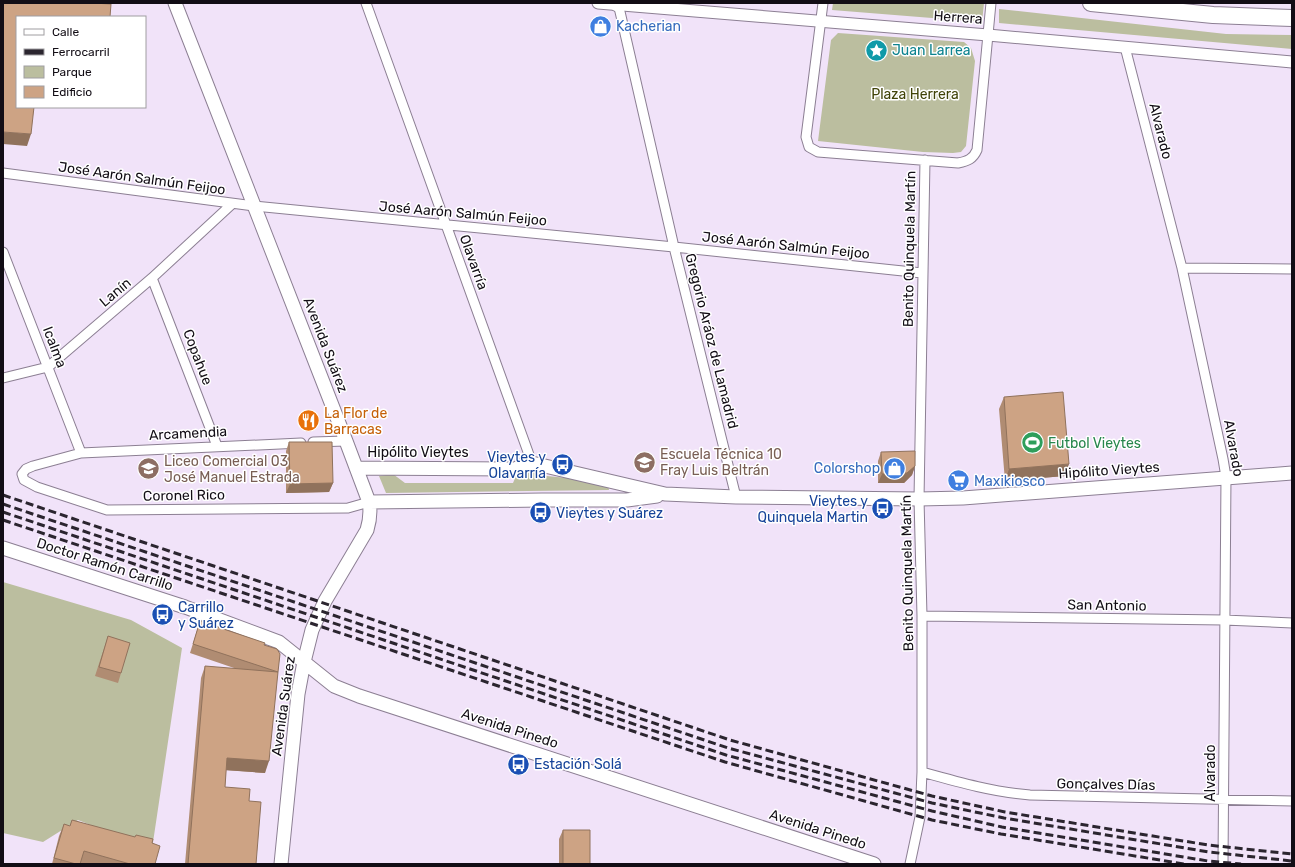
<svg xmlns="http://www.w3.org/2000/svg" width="1295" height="867" font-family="Rubik,sans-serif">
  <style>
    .green { fill: #bbbe9f }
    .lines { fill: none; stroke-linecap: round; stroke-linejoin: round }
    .minor-casing { stroke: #8c7f93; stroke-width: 11 }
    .tertiary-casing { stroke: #8c7f93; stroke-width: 13 }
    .secondary-casing { stroke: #8c7f93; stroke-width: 15 }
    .motorway-casing { stroke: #8c7f93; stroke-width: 18 }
    .minor { stroke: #fff; stroke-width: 9 }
    .tertiary { stroke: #fff; stroke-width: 11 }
    .secondary { stroke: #fff; stroke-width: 13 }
    .motorway { stroke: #fff; stroke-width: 16 }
    .rail { stroke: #2b252f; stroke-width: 3; stroke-dasharray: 8 4; stroke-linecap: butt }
    .wall { fill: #b08c72 }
    .shaded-wall { fill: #90725c }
    .building { fill: #cda384; stroke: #90725c }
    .labels { text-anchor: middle; stroke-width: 3; stroke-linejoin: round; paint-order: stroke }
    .street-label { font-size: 14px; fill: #120d15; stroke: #fff }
    .shop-label { font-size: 14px; fill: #366cbe; stroke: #fff; text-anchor: start }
    .culture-label { font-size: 14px; fill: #0d838f; stroke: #fff; text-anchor: start }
    .park-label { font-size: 14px; fill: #404308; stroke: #fff }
    .food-label { font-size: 14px; fill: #c56008; stroke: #fff; text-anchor: start }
    .leisure-label { font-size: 14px; fill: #27864d; stroke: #fff; text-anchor: start }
    .education-label { font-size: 14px; fill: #785e54; stroke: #fff; text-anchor: start }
    .transit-label { font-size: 14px; fill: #164399; stroke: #fff; text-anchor: start }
  </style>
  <rect width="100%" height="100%" fill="#f1e3f9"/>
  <!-- green -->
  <path class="green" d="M833,3H984L982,22L832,10Z
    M999,9L1226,34L1292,35V49L999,23Z
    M838,33L964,42L971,48L975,61L966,146L961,152L953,153L923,152L818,141L831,40Z
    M532,470L547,476L577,479L608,485L609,490L386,493L379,476L393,474L405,483H513L516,476Z
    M3,582L131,620L182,648L152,849L78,820L43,842L3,833Z"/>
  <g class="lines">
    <defs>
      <path id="minor" d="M366,3L532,463
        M618,3L674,247L736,497
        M823,3L806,137L809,147L818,152L958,163C968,161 973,159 977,150L991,3
        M1125,47L1182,268L1223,459L1226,477L1223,864
        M3,173L254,206L674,247L922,273
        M3,252L81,453
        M1182,268L1292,269
        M152,278L217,446
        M3,378L48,367L152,278L232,204
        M313,442L346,441
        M301,443L81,453L33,466L26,469L22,474L24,480L37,487L107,510L348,508L369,502
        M922,616L1224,620L1292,623
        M922,772C958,782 993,792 1030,795L1292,801
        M910,864L920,817L922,772V616L919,499L925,160"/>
      <path id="tertiary" d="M598,3L988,35L1292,62"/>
      <path id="secondary" d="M175,3L346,441L369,502C371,512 370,520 367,530L325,601L312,630L304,662L298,694L281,864
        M356,468L515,469L525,464L532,463L665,494L736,497L919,499L963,498L1292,473
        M369,502L542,500H627L657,496
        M3,548L185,607L279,642L334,686L359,696L874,864"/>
      <path id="motorway" d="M617,3L619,4
        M1091,3L1213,15L1292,18"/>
    </defs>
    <!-- minor casing -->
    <use href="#minor" class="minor-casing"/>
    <!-- tertiary casing -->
    <use href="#tertiary" class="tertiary-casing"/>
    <!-- secondary casing -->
    <use href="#secondary" class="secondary-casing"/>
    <!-- motorway casing -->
    <use href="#motorway" class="motorway-casing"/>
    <!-- minor -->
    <use href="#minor" class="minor"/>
    <!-- tertiary -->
    <use href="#tertiary" class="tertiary"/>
    <!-- secondary -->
    <use href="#secondary" class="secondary"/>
    <!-- motorway -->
    <use href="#motorway" class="motorway"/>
    <!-- rail -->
    <path class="rail" d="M3,495L730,740L932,796L1005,812L1208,845L1292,854
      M3,504L728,748L932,803L1004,818L1209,852L1292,861
      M3,512L726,755L932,811L1002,827L1208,861L1241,864
      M3,520L725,762L932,820L1001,834L1184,864"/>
  </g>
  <!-- wall -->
  <path class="wall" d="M1004,397L1065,476L1005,481L999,409Z
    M289,442L333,483L329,492L286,493V451Z
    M881,452L915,466L912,475L904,483H878V461Z
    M200,621L264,645L280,654L265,773L226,770L225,787L249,801L256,864H185L201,678L205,666L237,669L190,653Z
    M108,636L121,673L118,683L95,676Z
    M72,820L152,843L155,864H52L59,836L64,824L70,826Z
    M563,830L590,864H559V839Z"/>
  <!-- shaded-wall -->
  <path class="shaded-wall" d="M3,132L31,134L27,146L3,144Z
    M1069,464L1065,476L1005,481L1009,469Z
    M915,466L912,475L904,483H878L882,474Z
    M333,483L329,492L286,493L290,484Z
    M227,758L269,761L265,773L223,770Z"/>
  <!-- building -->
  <path class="building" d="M3,3H92L111,4L110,17H17V107H34L31,134L3,132Z
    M1063,392L1069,464L1009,469L1004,397Z
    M289,442H332L333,483L290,484Z
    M915,451V466L907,473L882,474L881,452Z
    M200,621L265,643L264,645L277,649L280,654L278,672L193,644Z
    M108,636L130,643L121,673L99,667Z
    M205,666L278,672L269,761L227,758L225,787L250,789L249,801L261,802L256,864H188Z
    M72,820L135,837L136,835L153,839L152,843L160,846L155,864H130L84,851L80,864H76L54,858L64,824L70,826Z
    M563,830H590V864H563Z"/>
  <!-- icons -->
  <defs>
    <symbol id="shop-disc" viewBox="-11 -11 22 22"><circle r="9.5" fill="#3f7fe0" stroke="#fff"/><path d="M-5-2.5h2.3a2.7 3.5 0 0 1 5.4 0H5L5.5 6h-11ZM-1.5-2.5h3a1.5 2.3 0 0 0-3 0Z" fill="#fff"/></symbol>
    <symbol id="sight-disc" viewBox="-11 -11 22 22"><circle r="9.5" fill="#0f9aa8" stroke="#fff"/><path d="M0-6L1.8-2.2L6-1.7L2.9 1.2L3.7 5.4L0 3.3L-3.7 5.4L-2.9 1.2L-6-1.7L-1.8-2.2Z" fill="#fff"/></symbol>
    <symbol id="restaurant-disc" viewBox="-11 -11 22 22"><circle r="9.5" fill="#e8710a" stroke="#fff"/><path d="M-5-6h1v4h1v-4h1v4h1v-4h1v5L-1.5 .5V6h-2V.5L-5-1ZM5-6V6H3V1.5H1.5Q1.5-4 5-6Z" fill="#fff"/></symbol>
    <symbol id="stadium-disc" viewBox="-11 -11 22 22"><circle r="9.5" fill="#2e9e5b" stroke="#fff"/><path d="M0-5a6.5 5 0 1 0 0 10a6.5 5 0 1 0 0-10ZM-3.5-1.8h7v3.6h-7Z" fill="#fff"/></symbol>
    <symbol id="school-disc" viewBox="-11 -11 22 22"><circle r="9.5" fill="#8d6e63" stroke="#fff"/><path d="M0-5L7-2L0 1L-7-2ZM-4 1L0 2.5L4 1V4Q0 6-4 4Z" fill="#fff"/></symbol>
    <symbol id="bus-disc" viewBox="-11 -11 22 22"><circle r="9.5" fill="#1a4fb4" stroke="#fff"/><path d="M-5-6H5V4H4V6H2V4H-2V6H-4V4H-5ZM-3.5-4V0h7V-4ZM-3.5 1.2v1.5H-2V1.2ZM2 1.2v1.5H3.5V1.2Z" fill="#fff"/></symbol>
    <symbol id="supermarket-disc" viewBox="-11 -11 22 22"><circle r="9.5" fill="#3f7fe0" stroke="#fff"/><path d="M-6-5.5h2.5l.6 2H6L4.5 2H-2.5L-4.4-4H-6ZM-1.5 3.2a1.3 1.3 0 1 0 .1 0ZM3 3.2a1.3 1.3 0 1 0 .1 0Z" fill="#fff"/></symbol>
  </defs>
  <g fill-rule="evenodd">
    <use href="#shop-disc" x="588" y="14" width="25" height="25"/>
    <use href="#sight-disc" x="864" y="38" width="25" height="25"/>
    <use href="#restaurant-disc" x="296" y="408" width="25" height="25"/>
    <use href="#stadium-disc" x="1020" y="430" width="25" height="25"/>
    <use href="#school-disc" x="632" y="450" width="25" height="25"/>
    <use href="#bus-disc" x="550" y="452" width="25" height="25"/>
    <use href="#shop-disc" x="882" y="456" width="25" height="25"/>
    <use href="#school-disc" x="136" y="456" width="25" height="25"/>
    <use href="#supermarket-disc" x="946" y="468" width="25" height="25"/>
    <use href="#bus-disc" x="870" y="496" width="25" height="25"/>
    <use href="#bus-disc" x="528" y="500" width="25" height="25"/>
    <use href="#bus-disc" x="150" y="602" width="25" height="25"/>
    <use href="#bus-disc" x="506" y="752" width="25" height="25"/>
  </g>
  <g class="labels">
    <!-- street labels -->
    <g class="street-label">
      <text transform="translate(958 17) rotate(4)" y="5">Herrera</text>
      <text transform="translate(1161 131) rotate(76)" y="5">Alvarado</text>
      <text transform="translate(142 178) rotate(8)" y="5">José Aarón Salmún Feijoo</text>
      <text transform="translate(463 213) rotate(5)" y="5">José Aarón Salmún Feijoo</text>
      <text transform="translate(786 245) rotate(6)" y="5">José Aarón Salmún Feijoo</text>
      <text transform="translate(909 249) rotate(-89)" y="5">Benito Quinquela Martín</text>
      <text transform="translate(474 262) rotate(70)" y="5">Olavarría</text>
      <text transform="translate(115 292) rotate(-40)" y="5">Lanín</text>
      <text transform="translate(712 341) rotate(76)" y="5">Gregorio Aráoz de Lamadrid</text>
      <text transform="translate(326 345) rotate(69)" y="5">Avenida Suárez</text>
      <text transform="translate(55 347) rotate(69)" y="5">Icalma</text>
      <text transform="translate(198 357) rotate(69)" y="5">Copahue</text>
      <text transform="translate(188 433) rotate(-3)" y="5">Arcamendia</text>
      <text transform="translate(1234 448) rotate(80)" y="5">Alvarado</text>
      <text x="418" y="457">Hipólito Vieytes</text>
      <text transform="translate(1109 470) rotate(-4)" y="5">Hipólito Vieytes</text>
      <text transform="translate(184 495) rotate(-1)" y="5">Coronel Rico</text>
      <text transform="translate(105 564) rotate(18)" y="5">Doctor Ramón Carrillo</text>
      <text transform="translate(907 573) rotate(-91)" y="5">Benito Quinquela Martín</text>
      <text transform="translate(1107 605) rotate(1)" y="5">San Antonio</text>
      <text transform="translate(283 706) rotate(-82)" y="5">Avenida Suárez</text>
      <text transform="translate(510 728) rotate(18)" y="5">Avenida Pinedo</text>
      <text transform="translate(1210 773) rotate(-90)" y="5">Alvarado</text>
      <text transform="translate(1106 784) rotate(1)" y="5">Gonçalves Días</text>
      <text transform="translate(818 829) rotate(18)" y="5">Avenida Pinedo</text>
    </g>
    <!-- shop labels -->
    <g class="shop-label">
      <text x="616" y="31">Kacherian</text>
      <text x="880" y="473" text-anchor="end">Colorshop</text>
      <text x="974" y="486">Maxikiosco</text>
    </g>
    <!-- culture labels -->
    <g class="culture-label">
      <text x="892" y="55">Juan Larrea</text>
    </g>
    <!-- park labels -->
    <g class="park-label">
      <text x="915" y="99">Plaza Herrera</text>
    </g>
    <!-- food labels -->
    <g class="food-label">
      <text x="324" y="418">La Flor de<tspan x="324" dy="16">Barracas</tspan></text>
    </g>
    <!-- leisure labels -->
    <g class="leisure-label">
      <text x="1048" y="448">Futbol Vieytes</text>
    </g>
    <!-- education labels -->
    <g class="education-label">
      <text x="660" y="459">Escuela Técnica 10<tspan x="660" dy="16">Fray Luis Beltrán</tspan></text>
      <text x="164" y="466">Liceo Comercial 03<tspan x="164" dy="16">José Manuel Estrada</tspan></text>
    </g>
    <!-- transit labels -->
    <g class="transit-label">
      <text x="546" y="462" text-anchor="end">Vieytes y<tspan x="546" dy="16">Olavarría</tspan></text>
      <text x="868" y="506" text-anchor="end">Vieytes y<tspan x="868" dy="16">Quinquela Martin</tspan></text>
      <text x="556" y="518">Vieytes y Suárez</text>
      <text x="178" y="612">Carrillo<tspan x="178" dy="16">y Suárez</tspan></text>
      <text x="534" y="769">Estación Solá</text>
    </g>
  </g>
  <!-- border -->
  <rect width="1295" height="867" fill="none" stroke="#120d15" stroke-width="8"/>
  <!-- legend -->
  <rect x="16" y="16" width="130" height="92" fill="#ffffff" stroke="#a09ea1"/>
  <rect x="24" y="29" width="20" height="6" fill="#ffffff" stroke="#a09ea1"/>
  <text x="52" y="36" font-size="12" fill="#120d15">Calle</text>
  <rect x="24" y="49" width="20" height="6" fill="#2b252f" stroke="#a09ea1"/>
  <text x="52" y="56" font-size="12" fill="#120d15">Ferrocarril</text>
  <rect x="24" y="66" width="20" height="12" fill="#bbbe9f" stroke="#a09ea1"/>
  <text x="52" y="76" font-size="12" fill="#120d15">Parque</text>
  <rect x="24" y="86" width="20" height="12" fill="#cda384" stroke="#a09ea1"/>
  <text x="52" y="96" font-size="12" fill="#120d15">Edificio</text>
</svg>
